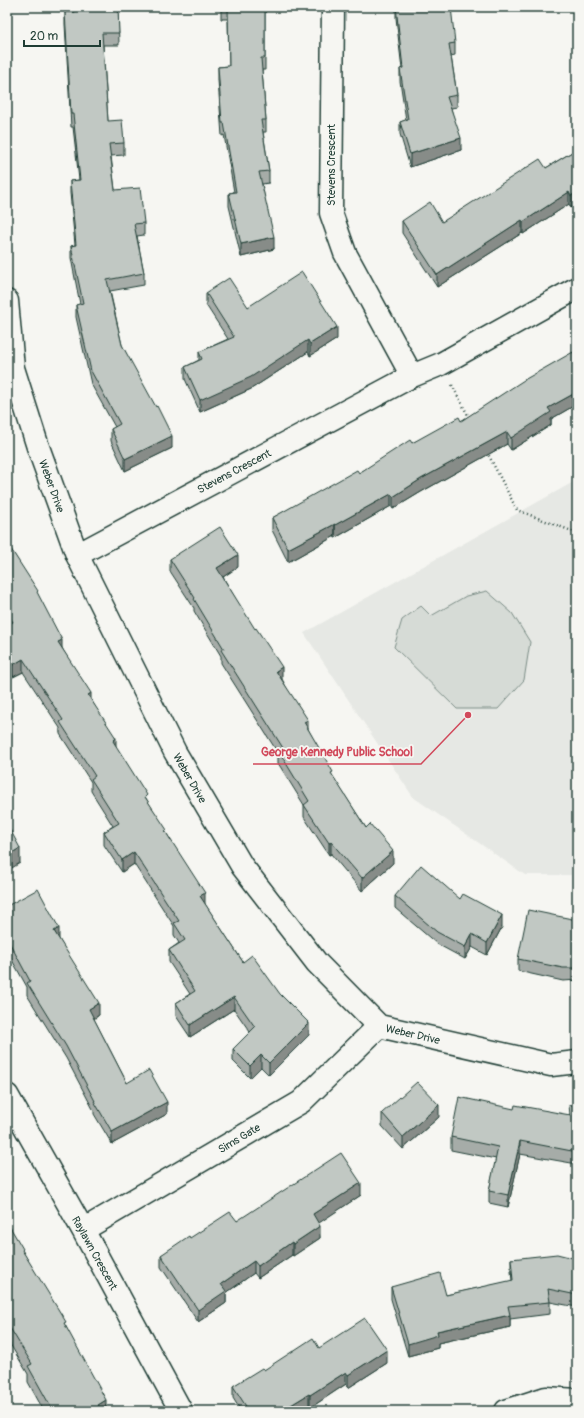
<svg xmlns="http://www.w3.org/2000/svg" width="584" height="1418" font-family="Pangolin,sans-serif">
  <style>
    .built { fill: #e6e8e4 }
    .green { fill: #d6dbd6; stroke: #7a8c85 }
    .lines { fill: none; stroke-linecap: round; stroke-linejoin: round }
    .minor-casing { stroke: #1f3d34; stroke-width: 25 }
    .path { stroke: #1f3d34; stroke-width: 2.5; stroke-dasharray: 1 3; stroke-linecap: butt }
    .minor { stroke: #f6f6f2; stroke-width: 22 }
    .wall { fill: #a6aca8; stroke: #1f3d34 }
    .shaded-wall { fill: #878c88; stroke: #1f3d34 }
    .building { fill: #c1c8c3; stroke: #1f3d34 }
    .labels { text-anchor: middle; stroke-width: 3.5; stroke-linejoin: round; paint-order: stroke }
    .street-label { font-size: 11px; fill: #1f3d34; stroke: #f6f6f2 }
    .leader { fill: none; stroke: #d1495b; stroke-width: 1.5 }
    .callout-dot { fill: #d1495b; stroke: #f6f6f2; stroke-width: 1.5 }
    .callout-label { font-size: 12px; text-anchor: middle; font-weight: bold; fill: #d1495b; stroke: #f6f6f2; stroke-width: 3.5; stroke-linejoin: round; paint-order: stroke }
  </style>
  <rect width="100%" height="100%" fill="#f6f6f2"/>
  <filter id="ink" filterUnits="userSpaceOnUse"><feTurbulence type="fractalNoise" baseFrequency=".025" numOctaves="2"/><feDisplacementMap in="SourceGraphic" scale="8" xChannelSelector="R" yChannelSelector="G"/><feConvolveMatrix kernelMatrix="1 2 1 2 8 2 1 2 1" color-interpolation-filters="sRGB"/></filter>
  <g filter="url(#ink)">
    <!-- built -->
    <path class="built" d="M577,480V875H525L413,797L304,633Z"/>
    <!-- green -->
    <path class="green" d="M487,591L512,613L530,642L524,680L498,709H457L394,647L402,620L421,606L431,616L466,596Z"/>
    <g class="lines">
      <defs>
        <path id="minor" d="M333,7L331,213L345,253L412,376
          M7,301L13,368L38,447L77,555L175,752L242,866L317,963L379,1026L551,1065L577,1062
          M77,555L412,376L441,364L577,288
          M7,1095L83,1230L181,1411
          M83,1230L301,1102L379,1026
          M506,1411L546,1398L577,1400"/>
      </defs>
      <!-- minor casing -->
      <use href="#minor" class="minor-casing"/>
      <!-- path -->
      <path class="path" d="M452,385L470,419
        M487,452L517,510L577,533"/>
      <!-- minor -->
      <use href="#minor" class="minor"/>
    </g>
    <!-- wall -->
    <path class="wall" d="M73,7H118L119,45H103L108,121L124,143V155L111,156L115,190L144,223V235L137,236L144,273V285L110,291L122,345L172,448L125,471L111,441V429L115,427L91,384L76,317V305L80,304L71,258V246L75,245L70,193V181L79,180L73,127H71L65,24V12H74Z
      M221,7H265V70H262L266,120V132H263L269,171V183L262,184L274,249L241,257L229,206V193L234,192L224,135L222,136L218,80V67L229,66L228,19H221Z
      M396,7L455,43V55L451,56L457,95V107L451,108L461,150L410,167L400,134V122L406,120L400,81V69H402L396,18Z
      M577,149V204L571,208L569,204L523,234L522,233L437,287L402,233V221L442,222L546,168Z
      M206,293L248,307L337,339L310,356L308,352L251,389L200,412L185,379V367L199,360V352L228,339L206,305Z
      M577,353V404L551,419V425L511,450L507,444L421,492L393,509L391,506L335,538V536L288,562L272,530V518L359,473L412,443L461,421Z
      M7,528L10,545L9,546L38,595L62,648L91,699L116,747L167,834L205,904L243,962L309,1035L269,1075L261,1067L250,1078L233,1061V1049L250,1032L234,1009L190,1037L176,1016V1003L190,994L169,962V950L179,943L174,935V926L134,864L122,872L104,845V832L113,826L91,791V782L60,734V728L23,672L13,677L7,665Z
      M170,559L238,567L223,577L282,679L333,777L366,828L393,863L362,891L331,854L329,855L304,817V805L278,763V753L221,663V656L194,611V608L170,571Z
      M395,896L460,899L502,927L487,955L472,947L465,959L437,944L395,908Z
      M7,906L59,939L99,1015L94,1019L127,1083L167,1114L112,1144L94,1114V1111L66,1058L27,995V987L7,951Z
      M577,911V980L563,981L518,971V959L576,920Z
      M577,1105V1164L520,1154L508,1207L489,1203V1191L496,1159L451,1150V1137L569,1115Z
      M382,1113L439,1117L403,1149L382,1126Z
      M361,1195L318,1223L320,1238L293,1256L292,1255L258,1278L254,1273L226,1293V1303L198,1322L161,1267V1255L237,1221Z
      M7,1222L23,1252L66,1327L106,1411H44L28,1382V1374L7,1339Z
      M511,1259H577V1307L550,1302V1314L510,1319V1327L438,1343V1348L408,1356L391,1299V1287L446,1295L512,1281L511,1271Z
      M319,1348L387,1363L348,1388L346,1384L310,1408L309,1406L301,1411H241L233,1398V1386L264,1370Z"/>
    <!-- shaded-wall -->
    <path class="shaded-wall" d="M461,138V150L410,167V154Z
      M569,192V204L523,234V222Z
      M577,192V204L571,208V196Z
      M522,220V233L437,287V275Z
      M274,237V249L241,257V244Z
      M337,327V339L310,356V344Z
      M308,340V352L251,389L200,412V400Z
      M577,392V404L551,419V425L511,450V438L548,408Z
      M507,432V444L421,492L393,509V497L421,479Z
      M172,436V448L125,471V459Z
      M391,494V506L335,538V525Z
      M335,524V536L288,562V549Z
      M10,533V545L7,547V535Z
      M238,555V567L217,581V568Z
      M62,640V652L58,642Z
      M23,659V672L13,677V665Z
      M282,667V679L276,683V671Z
      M91,693V705L88,695Z
      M308,720V732L304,722Z
      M116,738V751L113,741Z
      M331,842V854L329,855V843Z
      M20,848V863L7,871V856Z
      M393,851V863L362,891V878Z
      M134,852V864L122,872V860Z
      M205,893V905L200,896Z
      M502,915V927L487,955V943Z
      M59,928V940L54,931Z
      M472,934V947L465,959V947Z
      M234,997V1009L190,1037V1025Z
      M99,1003V1015L89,1022V1009Z
      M309,1023V1035L269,1075V1063Z
      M261,1055V1067L250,1078V1066Z
      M167,1102V1114L112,1144V1132Z
      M439,1105V1117L403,1149V1137Z
      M520,1141V1154L508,1207V1195Z
      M361,1183V1195L313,1227V1214Z
      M320,1226V1238L293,1256V1244Z
      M292,1242V1255L258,1278V1266Z
      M254,1261V1273L226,1293V1303L198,1322V1310L221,1284Z
      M510,1315V1327L438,1343V1348L408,1356V1344L437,1331Z
      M387,1350V1363L348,1388V1375Z
      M346,1372V1384L310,1408V1395Z
      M309,1394V1406L301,1411H281Z
      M106,1400V1411H98V1405Z"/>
    <!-- building -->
    <path class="building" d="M74,7H118L119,33H102L108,121L122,120L124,143L109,144L115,190L140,188L144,223L134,224L144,273L107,280L122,345L156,407L157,406L172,436L125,459L111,429L120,424L91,371L76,305L83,303L71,246L76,245L70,181L80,180L73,114H71L65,12H75Z
      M228,7H265V58H261L266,120H261L269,171L259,172L274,237L241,244L229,193L236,192L224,123H222L218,67L229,66Z
      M396,7H451L455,43L449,44L457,95L447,97L461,138L410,154L400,122L408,119L400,69L403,68Z
      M577,149V192L571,196L569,192L523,222L522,220L437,275L402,221L430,202L442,222L540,159L546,168Z
      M302,272L337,327L310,344L308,340L251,377L200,400L185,367L202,359L199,352L234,337L206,293L229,278L248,307Z
      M573,352L574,354L577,353V392L548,408L551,412L511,438L507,432L421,479L393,497L391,494L335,525V524L288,549L272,518L357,470L359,473L410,440L412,443L459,417L461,421L524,380Z
      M220,527L238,555L217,568L255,629L256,628L282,667L276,671L308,720L304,722L333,772L331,773L366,828L370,824L393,851L362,878L331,842L329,843L304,805L309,801L278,750L283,748L221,650L224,649L194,599L195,598L170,559Z
      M7,528L10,533L7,535Z
      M7,543L38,591L37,592L62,640L58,642L91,693L88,695L116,738L113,741L147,795L145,797L167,830L165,831L205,893L200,896L243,962L252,955L280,994L309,1023L269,1063L261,1055L250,1066L233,1049L255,1027L234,997L190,1025L176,1003L195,991L169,950L185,940L174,923L179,921L134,852L122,860L104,832L119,823L91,779L95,776L60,722L63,720L23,659L13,665L7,652V625L13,622L7,613Z
      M7,824L20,848L7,856Z
      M421,865L460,899L463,894L502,915L487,943L472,934L465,947L437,932L395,896Z
      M38,889L59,928L54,931L99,1003L89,1009L127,1083L149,1070L167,1102L112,1132L94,1101H95L66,1046L27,983L30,981L7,938V906Z
      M528,910L577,920L576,911H577V968H563L518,959Z
      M417,1082L439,1105L403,1137L382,1113Z
      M459,1097L514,1109L515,1105L570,1115L569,1105H577V1152L520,1141L508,1195L489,1191L498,1147L451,1137Z
      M341,1153L361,1183L313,1214L320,1226L293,1244L292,1242L258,1266L254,1261L221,1284L226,1291L198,1310L161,1255L189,1236L190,1238L230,1212L237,1221Z
      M7,1222L23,1249L22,1250L66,1322L64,1323L106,1400L98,1405L102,1411H53L28,1366L32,1364L7,1323Z
      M557,1254L577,1259V1295L548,1289L550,1302L508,1306L510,1315L437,1331L438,1335L408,1344L391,1287L440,1273L446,1295L513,1280L511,1259Z
      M365,1318L387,1350L348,1375L346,1372L310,1395L309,1394L281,1411H249L233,1386L262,1368L264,1370L313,1338L319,1348Z"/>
  </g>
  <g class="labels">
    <!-- street labels -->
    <g class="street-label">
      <text transform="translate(331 165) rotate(-90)" y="4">Stevens Crescent</text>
      <text transform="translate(234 471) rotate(-28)" y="4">Stevens Crescent</text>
      <text transform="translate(52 486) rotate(70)" y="4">Weber Drive</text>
      <text transform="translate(190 778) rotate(60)" y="4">Weber Drive</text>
      <text transform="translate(413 1034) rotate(13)" y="4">Weber Drive</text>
      <text transform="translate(239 1138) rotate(-31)" y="4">Sims Gate</text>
      <text transform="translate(95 1253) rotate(61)" y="4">Raylawn Crescent</text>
    </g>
  </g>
  <!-- callouts -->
  <path class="leader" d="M468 715L421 764H253"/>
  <circle class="callout-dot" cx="468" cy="715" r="4"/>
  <g class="callout-label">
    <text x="337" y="756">George Kennedy Public School</text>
  </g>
  <!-- margin -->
  <rect width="584" height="1418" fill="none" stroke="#f6f6f2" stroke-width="24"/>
  <rect x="12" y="12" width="560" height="1394" fill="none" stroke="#1f3d34" stroke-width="1.5" filter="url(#ink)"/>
  <!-- scale -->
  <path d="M24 40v6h76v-6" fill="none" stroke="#1f3d34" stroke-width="2"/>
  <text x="30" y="40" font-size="12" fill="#1f3d34" stroke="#f6f6f2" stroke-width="3" paint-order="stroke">20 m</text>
</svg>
